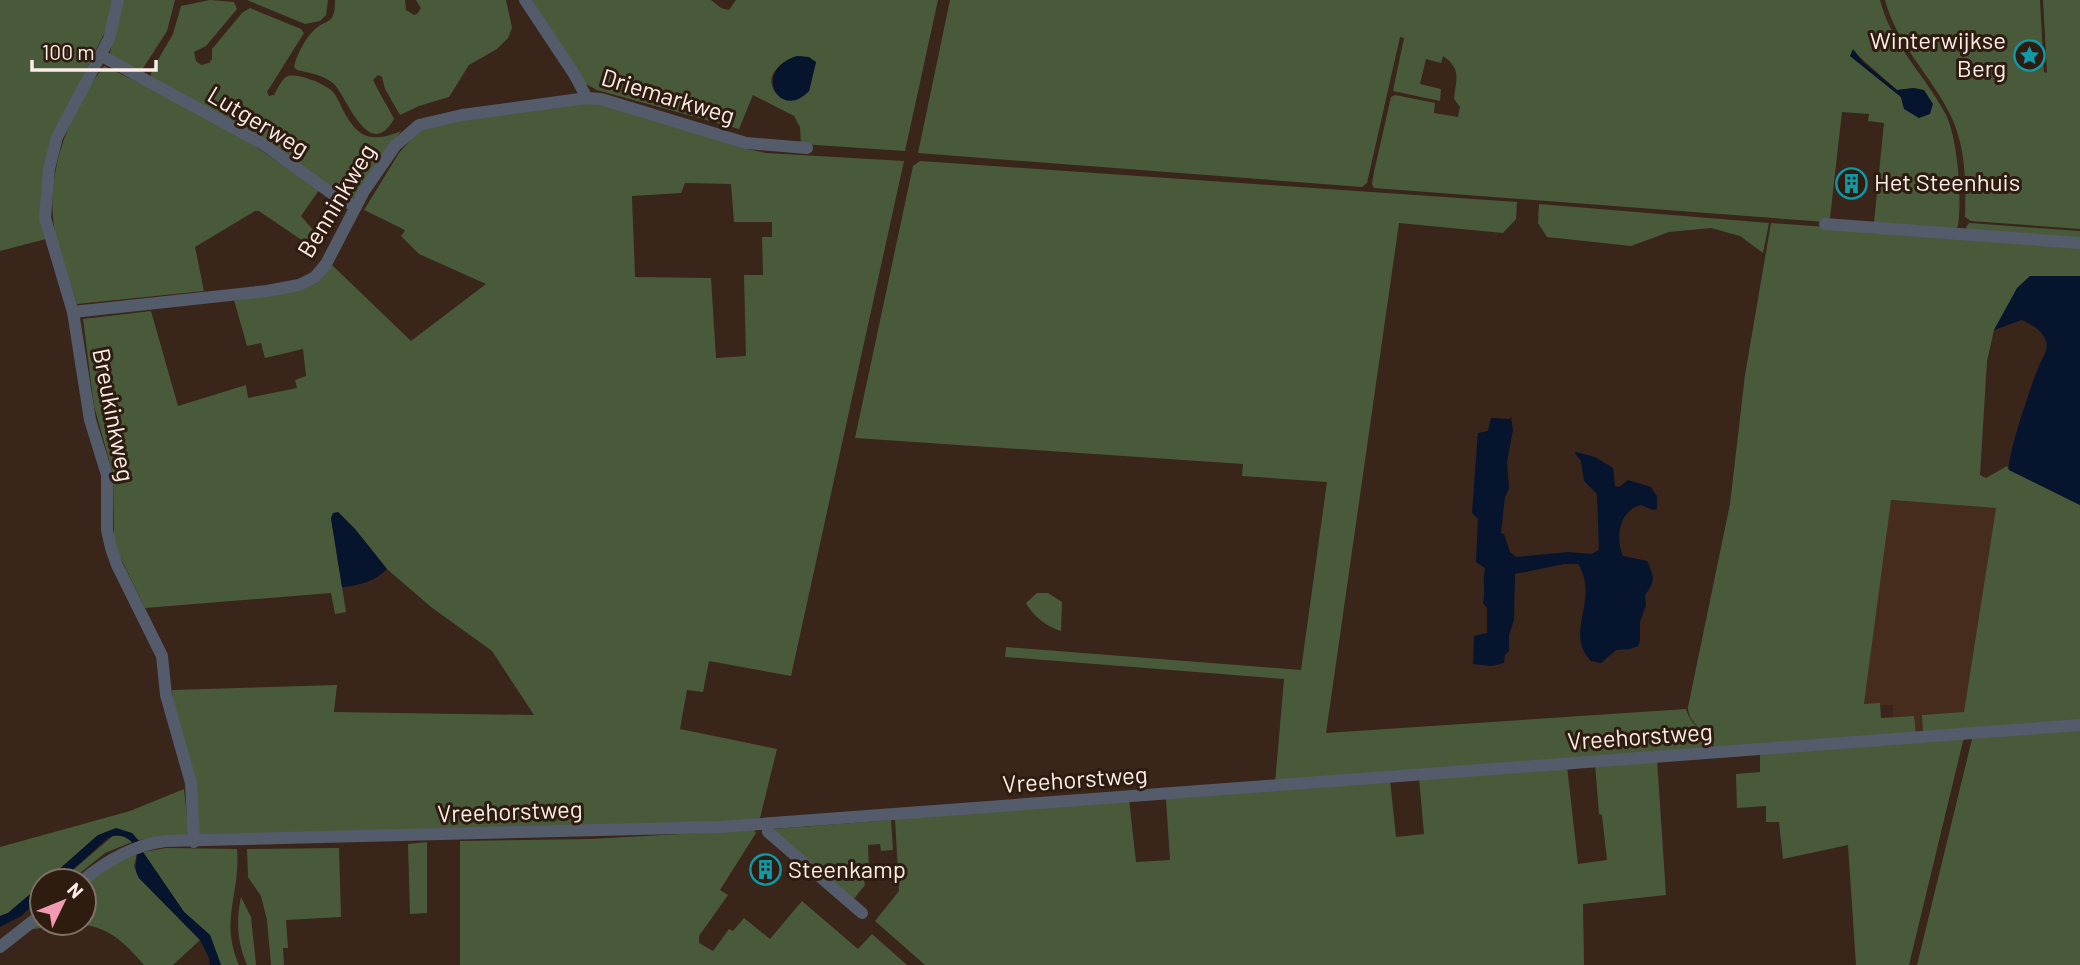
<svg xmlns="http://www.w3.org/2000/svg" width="2080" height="965" font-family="Barlow,sans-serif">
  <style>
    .built { fill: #452c1d }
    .green { fill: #495a3b; fill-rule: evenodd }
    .water { fill: #06142e }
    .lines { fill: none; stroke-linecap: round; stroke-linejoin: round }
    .minor { stroke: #545b6a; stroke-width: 12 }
    .labels { text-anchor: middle; stroke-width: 6; stroke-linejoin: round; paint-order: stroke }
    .poi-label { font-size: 24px; fill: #fceee7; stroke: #2e1c11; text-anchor: start }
    .street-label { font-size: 24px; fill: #fceee7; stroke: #2e1c11 }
  </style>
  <rect width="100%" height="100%" fill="#39251a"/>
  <!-- built -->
  <path class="built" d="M1890,500L1996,508L1964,713L1922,715L1923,734H1916L1914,716L1893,717V705H1864Z"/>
  <!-- green -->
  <path class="green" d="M0,0H113L108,26L58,125L46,239L0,251Z
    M123,0H175L167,31L140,73L109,57Z
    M210,0L234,2L237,9L206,46L194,52L196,61L201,65L209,63L212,59V49L242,13L250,8L301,29L304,33L267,92L269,96L274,95C277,90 281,80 286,77C295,71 325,84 332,91C337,96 340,104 343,110C358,139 372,143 401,131L351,201L150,79L152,70L173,34L181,6Z
    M247,0H328L326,15L320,21L305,24Z
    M335,0H405L406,10L414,15L417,14L421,8L416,0H506L512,28L508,38L497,49L469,65L449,97L419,106L400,115L385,89L382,77L378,75L373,80C379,93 387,105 394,119C369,163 347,97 334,84C324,75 310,73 297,70L294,67C296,56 305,39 313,31C327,17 335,27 335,0Z
    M532,0H711L721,8L729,10L736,0H938L905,151L801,144L800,127L794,116L753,95L739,129L597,90L586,84ZM801,56L816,62L809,91L796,99L781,98C778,95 774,92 773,88C765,72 788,57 801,56Z
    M950,0H1880C1891,44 1924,74 1945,113C1958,137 1962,199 1958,226L1954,231L1874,222L1884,123L1868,121L1869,114L1842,112L1830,218L1826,222L1374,188L1372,184L1374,172L1391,97L1395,95L1435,103L1434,113L1458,117L1460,107L1454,99C1456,79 1462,69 1443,56L1441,63L1426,59L1420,84L1441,89L1440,101L1393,91L1404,38L1400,37L1367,183L1362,187L918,153ZM1855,53L1897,90L1914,88L1910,113L1903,106L1901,97L1850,56Z
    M1885,0H2040L2044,72L2047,73L2043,0H2080V229L1971,221L1965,217C1966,183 1966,148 1951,116C1931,75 1897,45 1885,0Z
    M104,66L148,87L246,140L319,190L301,216L313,230L306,243L259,211H255L195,247L204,291L77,304C70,279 58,253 54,227C46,169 70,111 104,66Z
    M586,103L602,104L747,149L766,153L904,161L791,676L709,661L703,692L687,690L680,729L777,749L760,818L747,821L198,836L174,712L172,690L337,685L334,712L534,715L492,651L431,607L387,569L355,529L338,512L331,518L346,612L335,614L331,593L145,608L117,550L114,535L113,474L94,406L83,319L151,311L178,406L246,385L248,398L297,388L295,380L306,376L303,349L265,358L261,343L247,346L234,300L319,281L332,265L411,341L486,284L419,254L401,236L405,231L403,229L364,210L399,153L423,126ZM685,183L731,184L734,222H772V237H762L763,275H744L746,356L716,358L711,278L635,277L632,196L681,193Z
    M920,161L1517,202L1516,219L1503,233L1399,223L1326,733L1686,709C1692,730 1710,732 1713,749L1275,783L1284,679L1005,657L1006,647L1301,670L1327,482L1242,476L1243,464L855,438L913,166Z
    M1539,204L1769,223L1763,253L1740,236L1711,228L1669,232L1631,246L1547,237L1538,223Z
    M1771,223L2080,245V276H2030L1994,330L1987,361L1980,475L1986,478L2007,466L2009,470L2080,505V722L1923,734L1922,715L1964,712L1996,508L1891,500L1864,704L1880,703L1881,718L1914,716L1916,734L1715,749C1710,731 1688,726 1688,707L1730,504L1745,375Z
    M1969,223L2080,231V240L1967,229L1966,227Z
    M1037,593H1048L1062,602L1061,631C1047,627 1033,616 1026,603Z
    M2080,728V965H1917L1972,739Z
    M1964,737L1909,965H1856L1848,845L1783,859L1779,822H1766V806L1737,808L1736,774L1760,772V752Z
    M1657,759L1666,895L1583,904L1584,965H925L875,921L899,891L895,818L1129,799L1136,862L1170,860L1166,799L1390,780L1396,837L1424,834L1419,778L1567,766L1578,864L1607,860L1602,815L1599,814L1595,764Z
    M184,789L189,836L138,840L132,833L98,835L46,881H42V884L8,913L0,916V847L130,811Z
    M891,820L893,850L881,851L880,844L868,845L869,870L863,876L865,885L853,900L776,836L774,829Z
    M754,830L756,833L720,890L728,895L699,936V943L713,951L729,929L733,931L744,918L770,939L802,901L858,949L872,934L907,965H460V841L590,839Z
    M114,835L125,837L132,842L105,853L70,881H60Z
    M427,842V913L410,914L408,844Z
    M166,848L237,849C241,894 219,919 239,965H221L210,935L184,912L143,852Z
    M339,848L341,917L286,920L288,948H283L284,965H271L267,920L261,896L248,877L247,849Z
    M137,854L134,866L139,878L200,940L173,965H144C103,917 86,922 27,930L42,918V923H84V882L115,858Z
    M241,897L251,917L256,965H247C237,941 236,922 241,897Z"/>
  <!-- water -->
  <path class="water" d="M1853,49L1864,63L1897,90L1914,88L1924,90L1933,104L1930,114L1919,118L1904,109L1901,97L1850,56Z
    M797,56L809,57L816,62L809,91C780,122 751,70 797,56Z
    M2030,276H2080V505L2009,470C2006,459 2032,382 2039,366C2042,358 2049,351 2046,341C2042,330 2032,325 2022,320L1994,330L2017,288Z
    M1511,416L1513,430L1507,462L1509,489L1505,497L1501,533L1504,534L1510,552L1516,557L1569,552L1591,554L1599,550L1597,494L1584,481L1581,461L1575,453L1576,452L1595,457L1613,468L1615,486L1619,487L1628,480L1651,487L1657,496V509L1653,510L1641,505C1619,510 1615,538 1623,556L1647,561C1655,577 1655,582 1645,595L1646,605L1640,622V641L1638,646L1630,649L1616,650L1601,663L1591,661C1564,633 1598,602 1580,567L1578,564H1564L1515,574L1514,620L1509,635V651L1505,655L1504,663L1492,666L1473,664L1474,636L1487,633V608L1483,603C1486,591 1482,580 1485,568L1476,562L1478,519L1472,513L1478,433L1488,431L1491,418L1510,419Z
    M338,512L355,529L387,569C376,581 358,586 342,587L331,518L333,513Z
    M116,828L132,833L138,840L143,852L184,912L210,935L221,965H210L209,958L200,940L139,878C132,867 139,861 136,850C132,837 119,832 108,838L60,881H46L98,835Z
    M42,884V897L21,916L0,927V916L8,913Z"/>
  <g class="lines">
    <!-- minor -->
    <path class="minor" d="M118,0L109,39L57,137L49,169L45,218L73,312L90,420L107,475V530L111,548L117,565L162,656L166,695L191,783L194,842
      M525,0L574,74L587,98
      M100,55L263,144L331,193L356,207
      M1825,224L2080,243
      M73,312L267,291L299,285L315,277L326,264L364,191L395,146L419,125L462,115L587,98L601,99L746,143L807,148
      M768,823V832L862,913
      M82,881C106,861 133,845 165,841L720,827L2080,725
      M0,947L42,914"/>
  </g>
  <!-- icons -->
  <defs>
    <symbol id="sight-ring" viewBox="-11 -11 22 22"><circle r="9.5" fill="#2e1c11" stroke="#0f9aa8" stroke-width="1.5"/><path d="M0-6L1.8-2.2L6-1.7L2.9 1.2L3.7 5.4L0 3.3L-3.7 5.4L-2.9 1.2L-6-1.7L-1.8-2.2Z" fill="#0f9aa8"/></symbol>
    <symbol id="building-ring" viewBox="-11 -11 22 22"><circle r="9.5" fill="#2e1c11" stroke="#0f9aa8" stroke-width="1.5"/><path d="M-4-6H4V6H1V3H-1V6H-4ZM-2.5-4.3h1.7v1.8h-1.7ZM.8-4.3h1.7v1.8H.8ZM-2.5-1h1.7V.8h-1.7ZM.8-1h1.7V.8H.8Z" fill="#0f9aa8"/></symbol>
  </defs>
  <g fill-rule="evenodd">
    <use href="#sight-ring" x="2012" y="38" width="35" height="35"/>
    <use href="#building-ring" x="1834" y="166" width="35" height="35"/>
    <use href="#building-ring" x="748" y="852" width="35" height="35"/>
  </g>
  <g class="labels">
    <!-- poi labels -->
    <g class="poi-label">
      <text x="2006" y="49" text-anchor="end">Winterwijkse<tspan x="2006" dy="28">Berg</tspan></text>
      <text x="1874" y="191">Het Steenhuis</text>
      <text x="788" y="878">Steenkamp</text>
    </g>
    <!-- street labels -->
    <g class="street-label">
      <text transform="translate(668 97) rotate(17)" y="8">Driemarkweg</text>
      <text transform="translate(258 122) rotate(31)" y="8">Lutgerweg</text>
      <text transform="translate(337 201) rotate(-59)" y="8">Benninkweg</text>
      <text transform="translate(113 415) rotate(79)" y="8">Breukinkweg</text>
      <text transform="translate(1640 737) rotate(-4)" y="8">Vreehorstweg</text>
      <text transform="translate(1075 780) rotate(-4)" y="8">Vreehorstweg</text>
      <text transform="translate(510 812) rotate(-2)" y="8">Vreehorstweg</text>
    </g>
  </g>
  <!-- north arrow -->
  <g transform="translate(63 902) rotate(47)"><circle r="33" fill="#2e1c11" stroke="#807067" stroke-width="2"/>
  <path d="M0-5L12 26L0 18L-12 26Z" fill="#f19ab1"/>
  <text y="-10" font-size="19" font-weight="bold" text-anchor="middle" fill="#fceee7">N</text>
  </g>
  <!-- scale -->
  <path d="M32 60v10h124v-10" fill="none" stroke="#fceee7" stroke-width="3.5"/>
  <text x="42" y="60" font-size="21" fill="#fceee7" stroke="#2e1c11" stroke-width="5" paint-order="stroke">100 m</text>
</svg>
